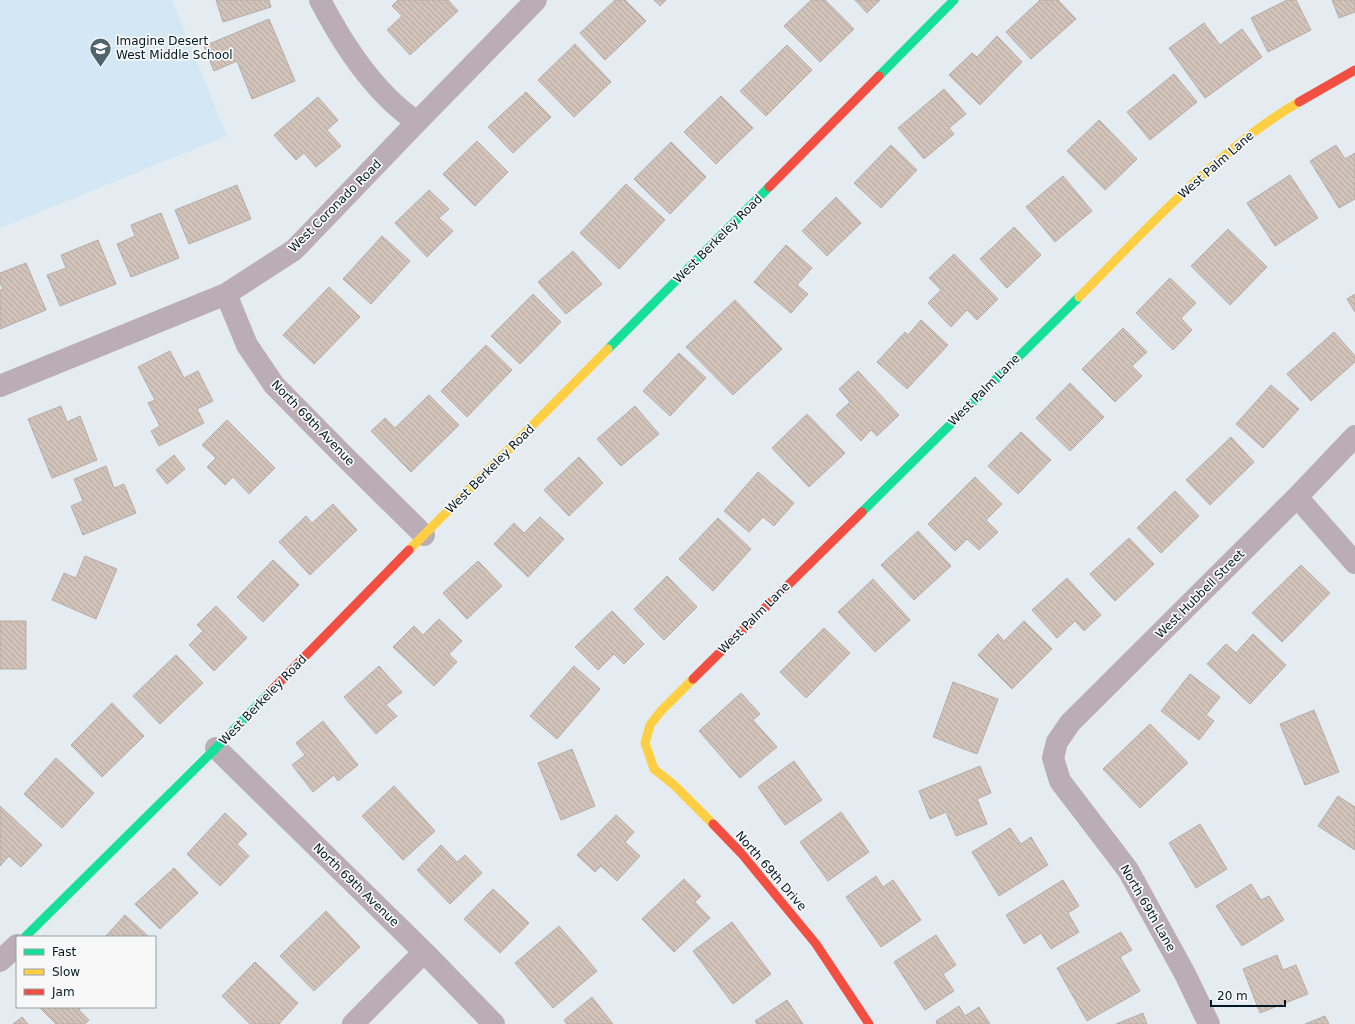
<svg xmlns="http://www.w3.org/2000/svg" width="1355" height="1024" font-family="'DejaVu Sans',sans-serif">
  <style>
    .built { fill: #d3e8f4 }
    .building { fill: url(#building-back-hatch); stroke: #b6aea8 }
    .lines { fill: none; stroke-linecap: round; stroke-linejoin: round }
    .street { stroke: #baadb5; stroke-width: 22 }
    .fast { stroke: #16e098; stroke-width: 9 }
    .slow { stroke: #ffcf43; stroke-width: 9 }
    .jam { stroke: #f24e42; stroke-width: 9 }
    .labels { text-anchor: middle; stroke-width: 3.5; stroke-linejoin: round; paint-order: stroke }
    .poi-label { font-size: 12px; fill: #021925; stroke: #f8f8f8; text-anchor: start }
    .street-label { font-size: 12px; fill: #021925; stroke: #f8f8f8 }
  </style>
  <defs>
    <pattern id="building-back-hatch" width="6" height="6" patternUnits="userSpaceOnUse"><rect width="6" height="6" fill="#d1c3b9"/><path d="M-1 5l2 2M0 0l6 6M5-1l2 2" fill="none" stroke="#b2a79f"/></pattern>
  </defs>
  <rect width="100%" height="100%" fill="#e4ecf1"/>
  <!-- built -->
  <path class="built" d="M0,0H172L227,136L0,228Z"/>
  <!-- building -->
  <path class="building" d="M216,0H269L271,7L223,22Z
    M398,0H448L458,11L410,55L387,30L402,16L392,6Z
    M615,0H625L646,21L605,60L580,33Z
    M654,0H666L660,6Z
    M811,0H825L854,29L820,62L784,26Z
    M855,0H880L867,13Z
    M1040,0H1058L1076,19L1031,59L1006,32Z
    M1287,0H1296L1311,30L1268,52L1251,18Z
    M1332,0H1355V12L1339,18Z
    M269,19L295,81L252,99L237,61L214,71L204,46Z
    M1204,23L1220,45L1242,29L1262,57L1205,98L1169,48Z
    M997,36L1022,62L980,105L949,75L972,53L977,57Z
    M575,44L611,82L574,117L538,80Z
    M787,45L812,70L766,116L740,91Z
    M1174,74L1197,102L1150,140L1127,112Z
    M944,89L966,114L949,128L954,134L924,159L898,128Z
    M526,92L551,117L513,153L488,127Z
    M721,96L753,128L716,164L684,132Z
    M318,97L338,120L327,130L341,146L316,167L304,153L296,160L274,135Z
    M1099,120L1137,159L1105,190L1067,151Z
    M477,141L508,172L475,206L443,174Z
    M671,142L706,177L670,214L634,179Z
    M891,145L917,170L881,208L854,183Z
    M1336,145L1345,159L1355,153V199L1339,208L1310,161Z
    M1290,175L1318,218L1275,246L1247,203Z
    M1063,176L1092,211L1055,242L1026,207Z
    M626,184L665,220L619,269L580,233Z
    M237,185L251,219L189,244L175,210Z
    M429,190L449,209L439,218L453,231L427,257L395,223Z
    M836,197L861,223L827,256L802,231Z
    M161,213L179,258L131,277L117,244L135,236L131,225Z
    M1014,227L1041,255L1007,288L980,259Z
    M1228,229L1267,267L1230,305L1191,266Z
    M382,236L410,261L371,304L343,279Z
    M98,240L116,284L60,306L47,275L66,268L61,255Z
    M786,245L812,268L797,285L808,294L791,313L754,282Z
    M573,251L602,284L566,314L538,282Z
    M954,254L998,299L977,320L967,310L951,327L928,303L941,290L929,278Z
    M26,263L46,310L0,329V290L3,289L0,283V273Z
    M1170,278L1196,303L1181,318L1192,330L1173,350L1136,313Z
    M329,287L360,317L314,364L283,335Z
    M533,294L561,322L520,364L491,336Z
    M1355,294V312L1347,299Z
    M735,300L782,349L733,395L686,347Z
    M921,320L948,345L907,389L877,362L905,332L908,335Z
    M1123,328L1147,352L1132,366L1142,376L1115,402L1082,369Z
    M1334,332L1355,356V362L1311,401L1287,374Z
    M486,345L512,370L467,417L441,391Z
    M170,351L184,378L198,371L213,401L197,409L204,423L159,446L151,431L160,426L148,403L155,400L138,367Z
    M679,353L706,378L670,416L643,391Z
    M858,371L899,415L877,436L871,430L861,441L836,415L850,402L839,389Z
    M1070,383L1104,417L1070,451L1036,418Z
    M1271,385L1299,409L1263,448L1236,424Z
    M429,395L459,425L411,472L371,431L385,418L395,428Z
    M61,406L67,422L80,416L97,460L52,478L28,419Z
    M635,406L659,434L621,466L597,439Z
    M807,414L845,453L809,487L772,448Z
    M227,420L275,468L249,494L233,477L225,485L207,467L216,458L202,445Z
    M1021,432L1051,460L1018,494L988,466Z
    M1231,437L1254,462L1210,505L1186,480Z
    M174,455L185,469L167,484L156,470Z
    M579,457L603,483L569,516L544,490Z
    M106,466L114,488L124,484L136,513L83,535L71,506L83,501L74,479Z
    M758,472L794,503L774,526L763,517L749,532L724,511Z
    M975,477L1002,504L986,520L998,532L979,550L967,539L955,551L928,524Z
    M1175,491L1199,516L1161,553L1137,528Z
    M333,504L357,530L310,575L279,542L306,516L312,523Z
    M540,517L564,539L528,577L494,544L514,523L524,533Z
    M718,518L751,549L713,591L679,559Z
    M918,531L951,566L914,600L881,565Z
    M1129,538L1154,564L1115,601L1090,574Z
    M85,556L117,569L96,619L52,600L64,573L76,578Z
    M273,560L299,585L263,622L237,597Z
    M478,561L502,586L467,619L443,593Z
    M1301,565L1330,593L1282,642L1252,613Z
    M667,576L697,607L664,640L634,609Z
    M1067,578L1101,615L1084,631L1075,621L1057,638L1032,610Z
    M873,579L910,620L875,652L838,612Z
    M216,606L247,638L214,671L189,645L203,631L197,625Z
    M612,611L644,644L624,664L614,654L598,670L575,647Z
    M439,619L462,641L449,654L457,662L434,686L393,647L414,626L423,635Z
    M0,621H26V669H0Z
    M1024,621L1052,649L1012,689L978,655L998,634L1004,641Z
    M824,628L850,653L806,698L780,672Z
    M1253,634L1286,665L1250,704L1207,664L1226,644L1236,653Z
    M176,655L203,683L160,724L133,696Z
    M379,666L402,692L386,705L397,716L376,734L344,697Z
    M574,666L600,689L557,739L530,716Z
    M1190,674L1220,697L1206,715L1214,721L1199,740L1161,711Z
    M953,682L998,699L977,754L933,737Z
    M741,693L760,714L753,720L777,747L740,778L699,731Z
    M112,703L144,736L102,777L71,745Z
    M1314,710L1339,772L1305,785L1280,724Z
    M323,721L358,765L338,781L334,775L313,792L292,765L305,755L296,743Z
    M1150,724L1188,763L1140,808L1103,769Z
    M572,749L595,806L561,820L538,763Z
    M56,758L94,793L62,828L24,794Z
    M794,761L822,800L785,825L758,787Z
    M980,766L991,793L977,799L987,824L956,836L946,812L930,819L919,791Z
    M394,786L435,831L403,860L362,816Z
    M1338,796L1355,807V850L1318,826Z
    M0,806L42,845L21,867L9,856L0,866Z
    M841,812L869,852L828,881L800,842Z
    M225,813L247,834L237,844L249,856L220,886L187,854Z
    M616,815L634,832L625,842L640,856L617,881L601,866L595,872L577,855Z
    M1200,824L1227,869L1196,888L1169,843Z
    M1010,828L1021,844L1031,837L1048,865L999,896L972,852Z
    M441,845L457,862L465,855L482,873L450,904L417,870Z
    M174,868L198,893L160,929L135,904Z
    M876,876L883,887L893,880L921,920L881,947L846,897Z
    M684,879L701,896L695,902L710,918L674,952L642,919Z
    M1063,880L1079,906L1068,913L1079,932L1051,949L1041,933L1024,944L1006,915Z
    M1251,884L1261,900L1269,896L1284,920L1242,946L1216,906Z
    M493,889L529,923L500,953L464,919Z
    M326,911L360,947L314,991L280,956Z
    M125,915L149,937H105Z
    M732,922L771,974L733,1004L693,951Z
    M559,926L597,971L553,1008L515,963Z
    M1121,932L1132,950L1120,957L1140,991L1087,1021L1057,968Z
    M936,935L956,965L943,974L954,991L925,1010L894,962Z
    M1277,955L1283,970L1296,965L1308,994L1260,1013L1243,969Z
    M255,962L298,1003L279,1024H250L222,996Z
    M592,997L613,1024H567L564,1020Z
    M787,1000L803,1024H757L755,1021Z
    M959,1006L965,1016L979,1007L990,1024H937L936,1021Z
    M39,1007H81L79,1010L89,1020L85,1024H56Z
    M1143,1013L1147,1024H1116Z
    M1325,1016L1329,1024H1305Z
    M22,1017L28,1024H13Z"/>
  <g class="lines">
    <!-- street -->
    <path class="street" d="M320,0C338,35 360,70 388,98C397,107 407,115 417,122
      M226,294L247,345L274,385L346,458L424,535
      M0,386L226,294L294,250L417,122L536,0
      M1297,497L1355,563
      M216,748L424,952L494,1024
      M0,961L17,945
      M353,1024L424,952
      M1209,1024L1185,974L1128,870L1060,781L1053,758L1057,742L1070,723L1297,497L1355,436"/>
    <!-- fast -->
    <path class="fast" d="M879,76L954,0
      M608,349L769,187
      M862,512L1079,297
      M25,937L216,748L269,693"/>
    <!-- slow -->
    <path class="slow" d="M1079,297C1126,250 1170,202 1221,159C1245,138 1271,118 1299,102
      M409,550L608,349
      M693,679L661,711L650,725L645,743L654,769L674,785L713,824"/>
    <!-- jam -->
    <path class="jam" d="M1299,102L1355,70
      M769,187L879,76
      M693,679L862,512
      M269,693L409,550
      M713,824L741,853L816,944L869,1024"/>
  </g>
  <!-- icons -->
  <defs>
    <symbol id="school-pin" viewBox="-11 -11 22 30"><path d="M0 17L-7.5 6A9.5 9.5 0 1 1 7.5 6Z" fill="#51636c" stroke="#f8f8f8"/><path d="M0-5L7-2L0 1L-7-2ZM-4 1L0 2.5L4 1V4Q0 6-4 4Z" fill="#fff"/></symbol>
  </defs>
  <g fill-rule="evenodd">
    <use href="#school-pin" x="88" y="36" width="25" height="34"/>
  </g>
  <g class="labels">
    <!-- poi labels -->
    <g class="poi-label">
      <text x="116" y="45">Imagine Desert<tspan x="116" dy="14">West Middle School</tspan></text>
    </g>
    <!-- street labels -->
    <g class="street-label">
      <text transform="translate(1216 165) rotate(-41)" y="4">West Palm Lane</text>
      <text transform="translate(335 206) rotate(-45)" y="4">West Coronado Road</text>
      <text transform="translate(718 239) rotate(-45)" y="4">West Berkeley Road</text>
      <text transform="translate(984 390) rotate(-45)" y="4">West Palm Lane</text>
      <text transform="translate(313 423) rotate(46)" y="4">North 69th Avenue</text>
      <text transform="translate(490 469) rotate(-45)" y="4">West Berkeley Road</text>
      <text transform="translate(1200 594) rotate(-45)" y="4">West Hubbell Street</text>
      <text transform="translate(754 618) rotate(-45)" y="4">West Palm Lane</text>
      <text transform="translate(263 700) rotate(-46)" y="4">West Berkeley Road</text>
      <text transform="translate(771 871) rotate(49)" y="4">North 69th Drive</text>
      <text transform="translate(356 885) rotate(44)" y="4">North 69th Avenue</text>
      <text transform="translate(1148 908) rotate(60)" y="4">North 69th Lane</text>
    </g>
  </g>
  <!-- legend -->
  <rect x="16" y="936" width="140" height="72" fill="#f8f8f8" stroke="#969fa4"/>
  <rect x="24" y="949" width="20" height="6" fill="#16e098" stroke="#969fa4"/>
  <text x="52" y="956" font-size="12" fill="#021925">Fast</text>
  <rect x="24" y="969" width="20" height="6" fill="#ffcf43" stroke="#969fa4"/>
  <text x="52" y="976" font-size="12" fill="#021925">Slow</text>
  <rect x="24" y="989" width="20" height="6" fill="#f24e42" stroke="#969fa4"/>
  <text x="52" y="996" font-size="12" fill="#021925">Jam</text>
  <!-- scale -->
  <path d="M1211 1000v6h74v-6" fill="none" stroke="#021925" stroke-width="2"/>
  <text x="1217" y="1000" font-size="12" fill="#021925" stroke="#f8f8f8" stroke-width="3" paint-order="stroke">20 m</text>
</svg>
